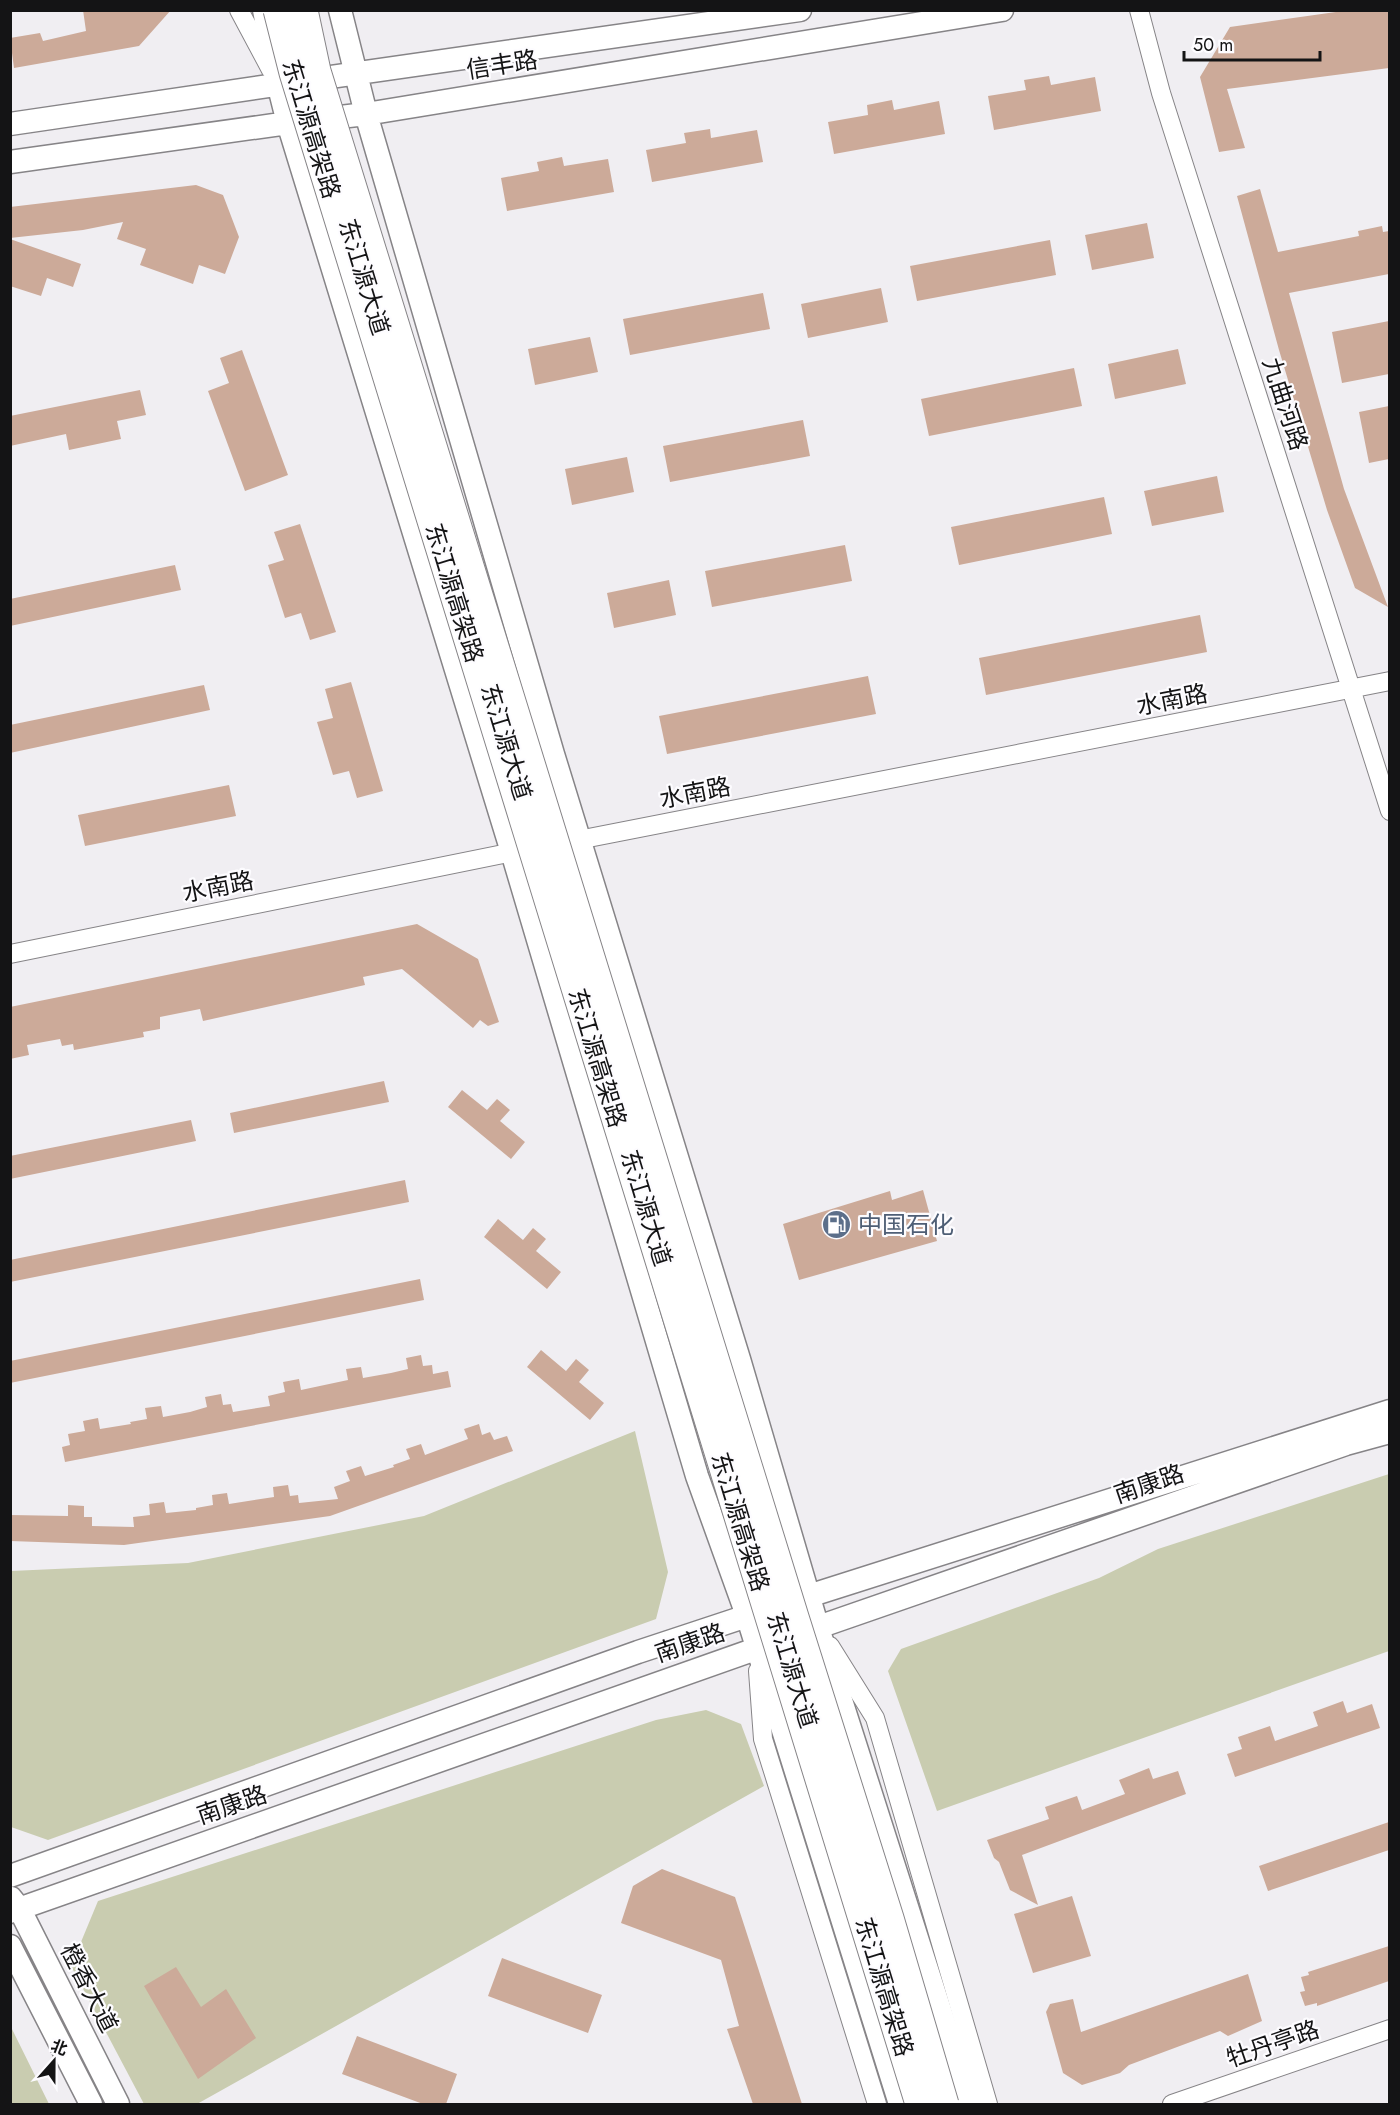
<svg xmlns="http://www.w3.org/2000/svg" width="1400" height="2115" font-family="Jost,'Noto Sans SC',sans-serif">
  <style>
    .green { fill: #c9ccb0 }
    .building { fill: #ca9 }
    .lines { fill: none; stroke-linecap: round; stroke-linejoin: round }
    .minor-casing { stroke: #868487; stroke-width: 20 }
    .major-casing { stroke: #868487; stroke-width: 25 }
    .minor { stroke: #fff; stroke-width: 18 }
    .major { stroke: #fff; stroke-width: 22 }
    .highway-bridge-casing { stroke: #868487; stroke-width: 29; stroke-linecap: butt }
    .highway-bridge { stroke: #fff; stroke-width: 27 }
    .labels { text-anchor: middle; stroke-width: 4.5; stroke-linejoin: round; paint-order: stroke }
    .street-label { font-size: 24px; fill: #141415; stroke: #fdfcff }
    .service-label { font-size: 24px; fill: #4e5e75; stroke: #fdfcff; text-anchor: start }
  </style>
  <rect width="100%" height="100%" fill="#f0eef2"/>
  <!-- green -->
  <path class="green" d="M635,1431L668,1572L656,1619L48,1840L11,1827V1571L188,1563L424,1516Z
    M1389,1474V1651L937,1811L888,1671L901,1649L1099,1578L1158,1549Z
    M706,1710L741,1724L764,1786L197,2104H144L71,1966L98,1901L656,1720Z
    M11,2027L49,2104H11Z"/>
  <!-- building -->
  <path class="building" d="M83,10H171L139,46L14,68L10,38L40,33L43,41L86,31Z
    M1350,10H1389V68L1227,89L1245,148L1219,152L1200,77L1230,27Z
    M1049,76L1051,85L1095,77L1101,111L994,130L988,96L1026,90L1024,80Z
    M892,100L894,110L939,101L945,134L834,154L828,122L868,115L867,105Z
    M710,129L711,138L757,130L763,162L652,182L646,150L686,143L684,133Z
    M562,157L564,166L608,159L614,192L507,211L501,178L539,171L537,162Z
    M196,185L223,195L239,237L225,274L199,265L193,284L140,265L146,249L117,239L123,222L83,230L10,238V207Z
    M1260,189L1278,252L1359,236L1358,231L1382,226L1383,232L1389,231V274L1289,293L1344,489L1388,607L1355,588L1327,510L1279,350L1237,196Z
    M1147,223L1154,258L1092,270L1085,235Z
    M10,239L81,264L73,287L47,278L41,296L10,286Z
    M1050,240L1056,275L917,301L910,266Z
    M881,288L888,322L808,338L801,304Z
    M763,293L770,329L630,355L623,319Z
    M1389,321V374L1342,383L1332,332Z
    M590,337L598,372L535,385L528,349Z
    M1178,349L1186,384L1115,399L1108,364Z
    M242,350L288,475L245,491L208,391L229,383L220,358Z
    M1074,368L1082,406L929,436L921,399Z
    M140,390L146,415L117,421L121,439L69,450L66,434L10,446V416Z
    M1389,406V459L1369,463L1359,412Z
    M803,420L810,456L670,482L663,446Z
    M627,457L634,492L572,505L565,469Z
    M1217,476L1224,512L1152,526L1144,491Z
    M1104,497L1112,534L959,565L951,527Z
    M300,524L336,632L310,640L301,613L285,618L268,565L284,560L274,532Z
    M845,545L852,581L712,607L705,571Z
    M175,565L181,590L10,626V599Z
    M669,580L676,615L614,628L607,593Z
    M1200,615L1207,652L986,695L979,658Z
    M868,676L876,714L667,754L659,716Z
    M351,682L383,791L357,798L349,771L333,775L317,722L333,718L325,689Z
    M204,685L210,710L10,753V725Z
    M229,785L236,816L85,846L78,815Z
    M417,924L478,959L499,1022L488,1026L480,1020L473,1028L402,969L363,977L365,985L203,1021L200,1009L160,1017V1029L143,1032L144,1037L74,1050L73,1044L62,1046L60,1039L27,1045L29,1055L10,1059V1007Z
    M384,1081L389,1102L234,1133L230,1113Z
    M462,1090L487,1110L497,1099L510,1110L500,1121L525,1142L511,1159L448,1107Z
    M191,1120L196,1141L10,1179V1156Z
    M405,1180L409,1202L10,1282V1260Z
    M923,1190L937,1241L799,1280L783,1224L890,1191L892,1200Z
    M498,1219L523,1240L533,1228L546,1239L536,1251L561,1272L547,1289L484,1237Z
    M420,1279L424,1300L10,1383V1361Z
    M541,1350L566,1371L576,1359L589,1370L579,1382L604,1403L590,1420L527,1367Z
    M421,1355L423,1366L432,1365L433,1374L448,1371L451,1387L65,1462L62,1447L70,1445L68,1434L85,1431L83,1421L98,1418L100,1429L131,1424L130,1422L147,1419L145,1408L161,1406L163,1417L190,1412L207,1407L205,1397L221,1394L223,1405L231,1404L233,1412L270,1406L268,1396L285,1392L283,1382L299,1379L301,1390L348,1380L346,1369L361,1367L363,1378L391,1373L408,1369L406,1358Z
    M479,1424L482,1435L490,1432L494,1440L507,1436L513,1451L330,1516L124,1545L10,1541V1515L68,1516V1505L84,1506V1517H92V1526L134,1527L133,1517L150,1515L149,1504L164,1502L166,1513L196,1510V1508L213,1505L212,1495L227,1493L229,1504L274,1497L273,1487L288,1485L290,1496L298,1495L299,1503L338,1499L334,1487L350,1481L346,1471L361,1466L365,1476L394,1467L393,1465L410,1459L406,1449L421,1444L425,1455L468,1439L464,1429Z
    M1343,1701L1347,1713L1372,1704L1380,1728L1235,1777L1227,1754L1242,1749L1238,1737L1270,1726L1275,1741L1318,1726L1313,1712Z
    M1149,1768L1153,1779L1178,1771L1186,1794L1022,1855L1038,1905L1010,1890L999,1862L994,1858L987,1840L1049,1819L1045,1807L1077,1796L1082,1810L1125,1794L1119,1780Z
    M1389,1822V1850L1268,1891L1259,1866Z
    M662,1869L735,1897L802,2104H753L727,2029L739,2026L721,1960L621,1923L633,1886Z
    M1072,1896L1091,1956L1033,1973L1014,1914Z
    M1389,1946V1981L1317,2006V2003L1305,2006L1300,1992L1305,1991L1301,1977L1309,1975L1308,1972Z
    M502,1958L602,1995L588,2033L488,1996Z
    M176,1967L201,2007L226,1989L256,2038L198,2079L144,1986Z
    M1248,1974L1262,2021L1228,2036L1220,2031L1129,2065L1120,2073L1082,2085L1063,2073L1046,2012L1050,2004L1073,1999L1081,2032Z
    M357,2036L457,2074L446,2104H423L342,2074Z"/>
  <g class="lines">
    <defs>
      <path id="minor" d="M239,10L271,70
        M1139,10L1161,93L1390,811
        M568,842L1390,681
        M10,954L523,850
        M830,1646L875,1718L988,2104
        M758,1671L763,1739L877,2104
        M1172,2104L1390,2029"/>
      <path id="major" d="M264,10L278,83L288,123L512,852L697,1476L747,1615L900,2104
        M340,10L366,114L553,754L739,1359L818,1628L970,2104
        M10,124C273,84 537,48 800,10
        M10,162L288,123L366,114L1002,10
        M796,1600L1390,1411
        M804,1632L1346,1444L1390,1432
        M10,1876L638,1652L762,1611
        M11,1898L19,1908L118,2104
        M10,1912L770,1644
        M10,1946L91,2104"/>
    </defs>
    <!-- minor casing -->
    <use href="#minor" class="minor-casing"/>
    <!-- major casing -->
    <use href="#major" class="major-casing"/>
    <!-- minor -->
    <use href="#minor" class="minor"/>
    <!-- major -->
    <use href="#major" class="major"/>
    <defs>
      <path id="highway-bridge" d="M277,10L293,73L919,2104
        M304,10L317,71L795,1617L890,1918L945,2104"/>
    </defs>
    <!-- highway-bridge casing -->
    <use href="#highway-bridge" class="highway-bridge-casing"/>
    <!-- highway-bridge -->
    <use href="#highway-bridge" class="highway-bridge"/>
  </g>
  <!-- icons -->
  <defs>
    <symbol id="fuel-disc" viewBox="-11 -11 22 22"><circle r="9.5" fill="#5c6f8a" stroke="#fdfcff"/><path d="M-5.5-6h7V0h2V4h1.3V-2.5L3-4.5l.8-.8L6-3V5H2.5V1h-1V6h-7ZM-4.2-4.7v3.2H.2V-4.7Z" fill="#fff"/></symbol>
  </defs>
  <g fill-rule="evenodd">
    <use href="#fuel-disc" x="820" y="1208" width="33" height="33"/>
  </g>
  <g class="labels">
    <!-- street labels -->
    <g class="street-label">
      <text transform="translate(502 65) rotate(-9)" y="8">信丰路</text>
      <text transform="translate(311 129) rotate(73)" y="8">东江源高架路</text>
      <text transform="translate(364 277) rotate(73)" y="8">东江源大道</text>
      <text transform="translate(1285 404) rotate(72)" y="8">九曲河路</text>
      <text transform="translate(454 593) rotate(73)" y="8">东江源高架路</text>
      <text transform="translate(1172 700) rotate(-11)" y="8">水南路</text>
      <text transform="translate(506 742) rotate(73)" y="8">东江源大道</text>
      <text transform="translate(695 793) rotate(-11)" y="8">水南路</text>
      <text transform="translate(218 887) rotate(-11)" y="8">水南路</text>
      <text transform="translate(597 1058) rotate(73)" y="8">东江源高架路</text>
      <text transform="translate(646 1208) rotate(73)" y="8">东江源大道</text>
      <text transform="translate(1149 1484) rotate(-19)" y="8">南康路</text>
      <text transform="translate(740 1522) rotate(73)" y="8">东江源高架路</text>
      <text transform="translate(690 1643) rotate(-19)" y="8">南康路</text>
      <text transform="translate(792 1670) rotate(73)" y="8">东江源大道</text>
      <text transform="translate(232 1805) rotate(-19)" y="8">南康路</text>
      <text transform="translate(884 1987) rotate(73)" y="8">东江源高架路</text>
      <text transform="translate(89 1988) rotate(63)" y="8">橙香大道</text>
      <text transform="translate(1273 2044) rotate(-19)" y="8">牡丹亭路</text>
    </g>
    <!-- service labels -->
    <g class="service-label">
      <text x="858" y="1233">中国石化</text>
    </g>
  </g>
  <!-- border -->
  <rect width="1400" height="2115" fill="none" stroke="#141415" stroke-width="24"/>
  <!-- north arrow -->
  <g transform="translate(54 2061) rotate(21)" stroke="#fdfcff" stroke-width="4.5" paint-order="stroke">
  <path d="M0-4.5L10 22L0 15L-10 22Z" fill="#141415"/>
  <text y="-9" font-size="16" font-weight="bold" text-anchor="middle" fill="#141415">北</text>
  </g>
  <!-- scale -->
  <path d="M1184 51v9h136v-9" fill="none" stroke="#141415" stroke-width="3"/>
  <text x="1193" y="51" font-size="18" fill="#141415" stroke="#fdfcff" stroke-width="4.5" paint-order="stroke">50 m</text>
</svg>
